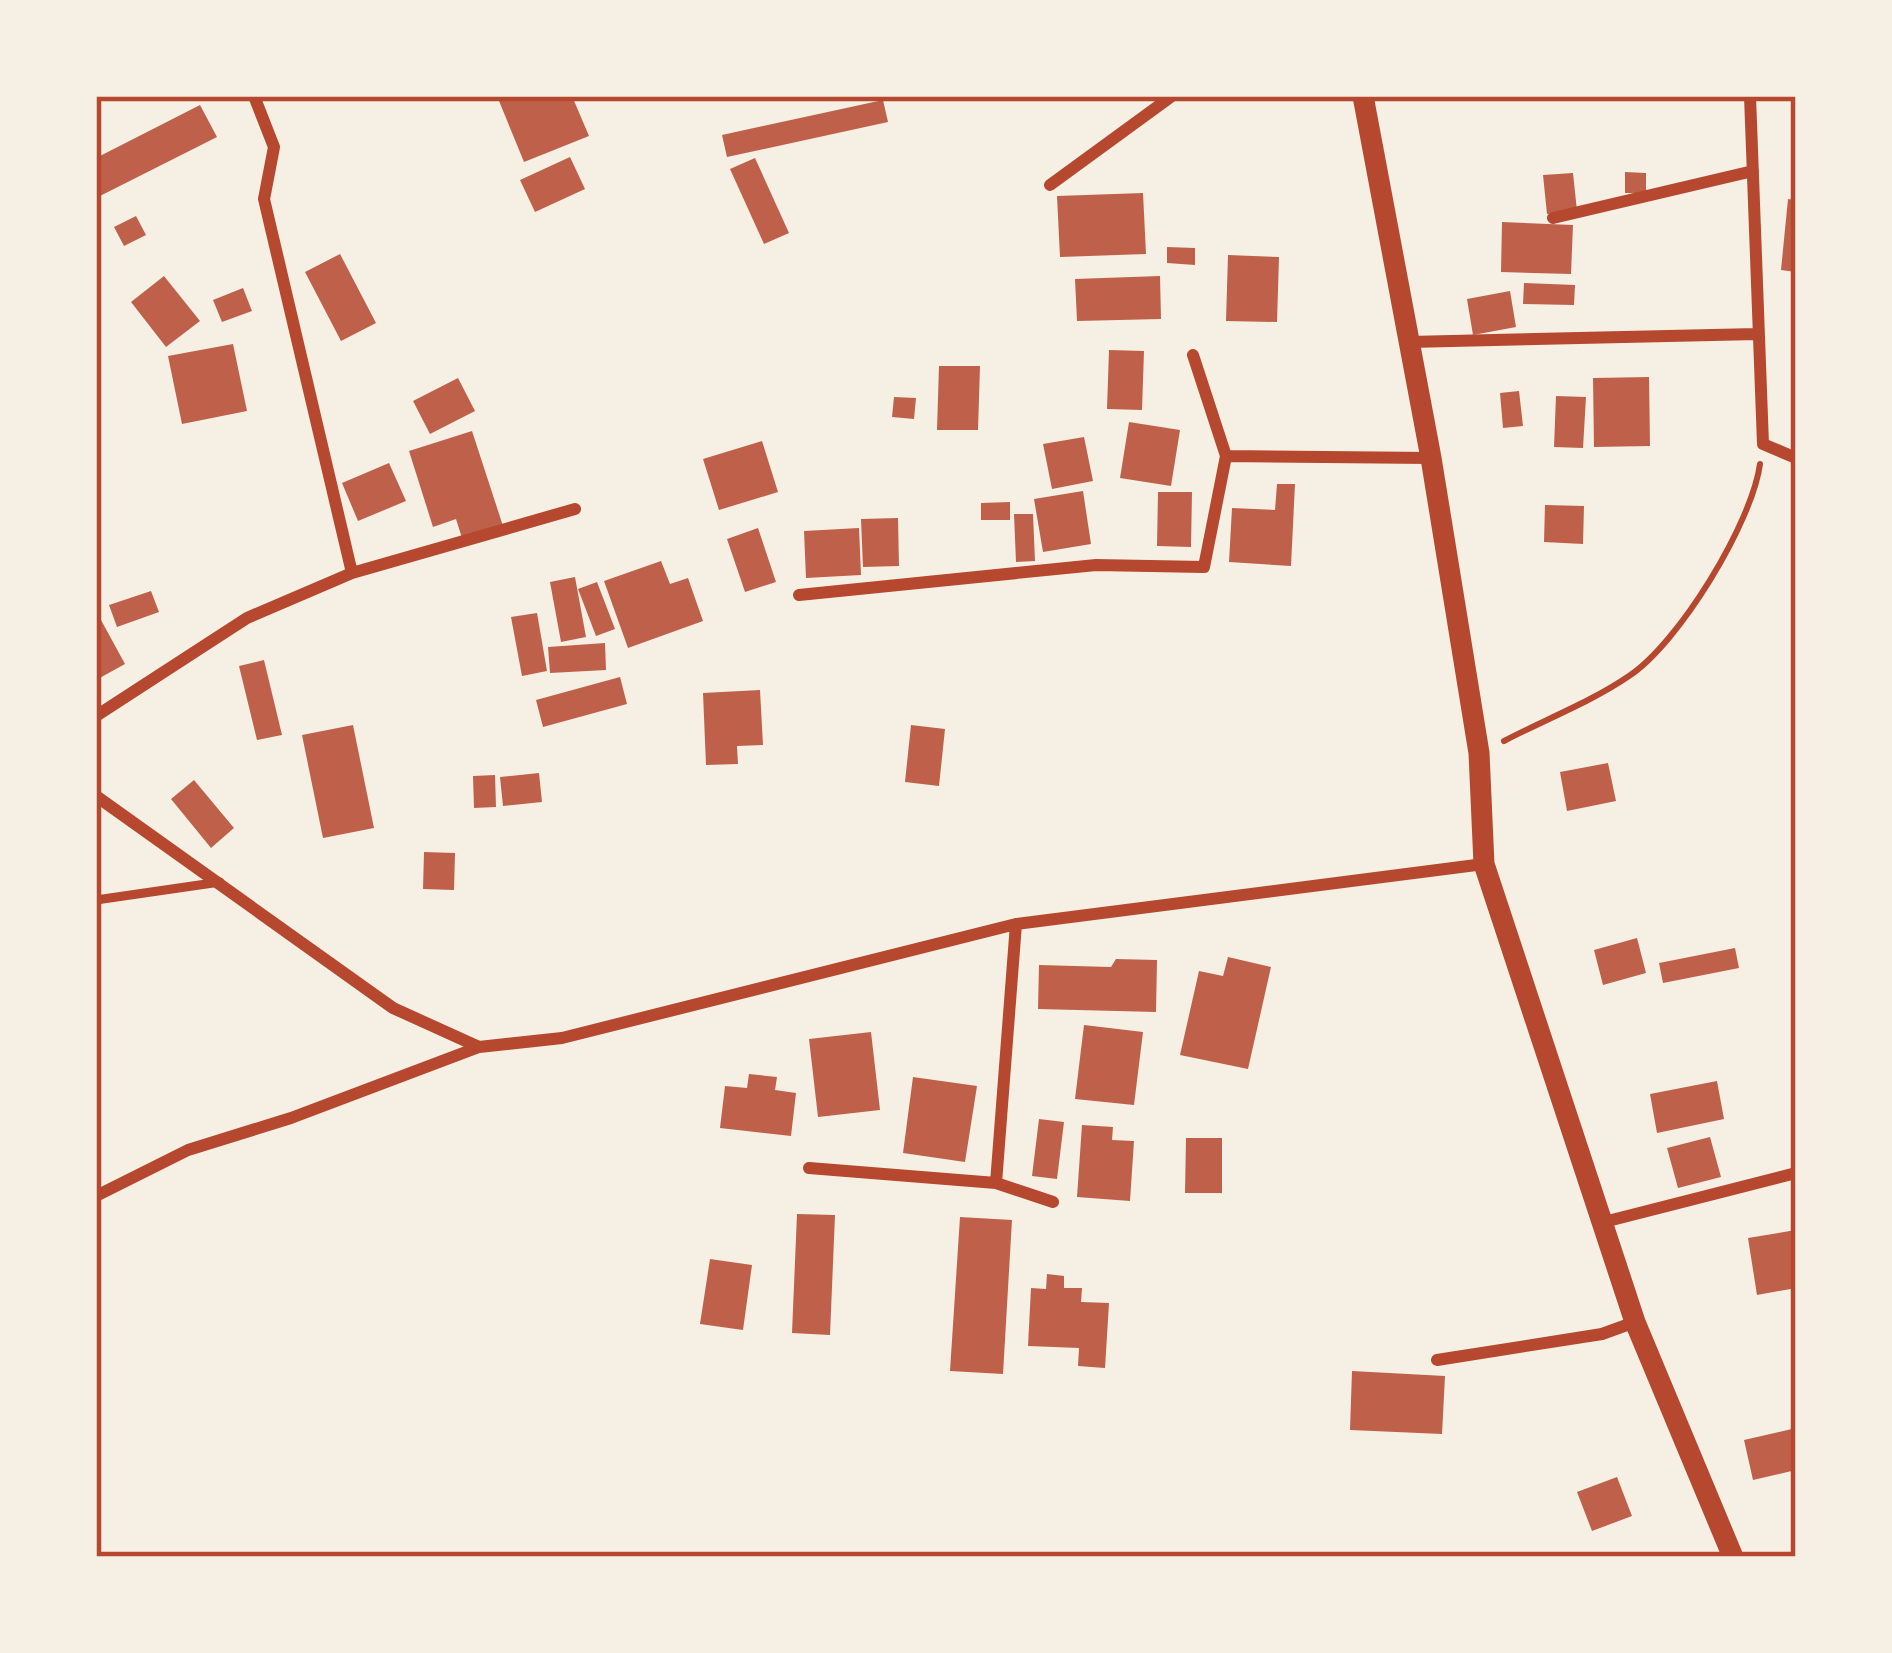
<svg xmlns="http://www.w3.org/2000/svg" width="1892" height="1653" font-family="'Public Sans',sans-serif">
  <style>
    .building { fill: #bf614a }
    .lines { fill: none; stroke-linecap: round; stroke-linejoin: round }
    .path { stroke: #b5482f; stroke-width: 6 }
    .service { stroke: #b5482f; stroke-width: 9 }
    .minor { stroke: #b5482f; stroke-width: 12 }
    .tertiary { stroke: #b5482f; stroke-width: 21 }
    .neatline { fill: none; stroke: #b5482f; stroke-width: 4.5 }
  </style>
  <rect width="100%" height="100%" fill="#f6efe4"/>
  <!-- building -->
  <path class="building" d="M497,96H572L589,136L524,162Z
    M883,100L888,122L727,157L722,135Z
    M200,105L217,137L96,198V158Z
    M570,157L585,189L535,212L520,180Z
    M755,158L789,233L764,244L730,169Z
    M1625,172L1646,173V193H1625Z
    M1573,173L1577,211L1547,214L1543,175Z
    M1143,193L1146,254L1060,257L1057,196Z
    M1788,199L1796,200V272L1781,270Z
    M136,216L146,235L124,246L114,227Z
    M1502,222L1573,225L1571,274L1501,272Z
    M1167,247L1195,248V265L1167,263Z
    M340,254L376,323L341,341L305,272Z
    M1228,255L1279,257L1277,322L1226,321Z
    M164,276L200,321L166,347L131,302Z
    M1160,276L1161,319L1077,321L1075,279Z
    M1524,283L1575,285L1574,305L1523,304Z
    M243,288L252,311L222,322L213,300Z
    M1510,291L1516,327L1473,335L1467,299Z
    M233,344L247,411L182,424L168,356Z
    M1109,350L1144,351L1142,410L1107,409Z
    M939,366H980L978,430H937Z
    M1649,377L1650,446L1594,447L1593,378Z
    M458,378L475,411L430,434L413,401Z
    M1519,391L1523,426L1503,428L1500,393Z
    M1556,396L1586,397L1583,448L1554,447Z
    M894,397L916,398L914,419L892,417Z
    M1129,422L1180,430L1171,486L1120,478Z
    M472,431L503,526L462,538L456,519L433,527L409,451Z
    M1084,437L1093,481L1052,489L1043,444Z
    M762,441L778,492L719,510L703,459Z
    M389,463L406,501L358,521L342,483Z
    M1277,484H1295L1291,566L1229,562L1232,508L1275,510Z
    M1083,491L1091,544L1043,552L1034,499Z
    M1158,492H1192L1191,547L1157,546Z
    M1010,502V520H981V503Z
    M1545,505L1584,506L1583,544L1544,542Z
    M1014,514H1033L1035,561L1016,562Z
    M898,518L899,566L863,567L861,519Z
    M758,528L776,582L745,592L727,539Z
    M859,528L861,575L806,578L804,531Z
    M661,561L670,584L688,578L703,621L628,648L604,581Z
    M575,577L586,637L561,642L550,582Z
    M597,582L615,629L596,636L578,589Z
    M151,591L159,612L117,627L109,605Z
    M537,613L547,671L522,676L511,617Z
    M101,620L125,664L96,680V623Z
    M605,643L606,670L550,673L548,647Z
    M264,660L282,735L257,740L239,666Z
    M620,677L627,704L543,727L536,700Z
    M760,690L763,745L737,746L738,764L706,765L703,693Z
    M353,725L374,828L323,838L302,735Z
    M911,725L945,729L939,786L905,782Z
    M1608,763L1616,801L1567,811L1560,772Z
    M539,773L542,802L503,806L500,777Z
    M495,775L496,807L474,808L473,776Z
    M194,780L234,828L211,848L171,799Z
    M424,852L455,853L454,890L423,889Z
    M1637,938L1646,973L1603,985L1594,950Z
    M1735,948L1739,968L1663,983L1659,963Z
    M1228,957L1271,967L1248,1069L1180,1055L1199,971L1223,976Z
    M1116,959L1157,960L1156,1012L1038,1009L1039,965L1111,967Z
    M1084,1025L1143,1032L1134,1105L1075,1099Z
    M871,1032L880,1110L818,1117L809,1039Z
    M749,1074L777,1077L775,1090L796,1093L791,1136L720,1128L725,1086L747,1088Z
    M913,1077L977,1086L965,1162L903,1153Z
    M1717,1081L1724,1119L1657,1133L1650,1094Z
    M1039,1119L1064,1122L1057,1179L1032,1176Z
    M1082,1125L1113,1127L1112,1140L1134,1141L1130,1201L1077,1197Z
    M1710,1137L1721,1177L1678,1188L1667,1148Z
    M1186,1138H1222V1193H1185Z
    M797,1214L835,1215L830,1335L792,1333Z
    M960,1217L1012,1220L1003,1374L950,1371Z
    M1796,1230V1288L1757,1295L1748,1238Z
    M710,1259L752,1265L743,1330L700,1324Z
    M1047,1274L1064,1276V1288H1082L1081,1302L1109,1303L1105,1368L1078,1366L1079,1348L1028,1346L1031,1288L1046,1289Z
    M1352,1371L1445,1376L1442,1434L1350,1430Z
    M1796,1428V1470L1753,1480L1744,1440Z
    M1617,1477L1632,1516L1592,1531L1577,1492Z"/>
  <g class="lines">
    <!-- path -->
    <path class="path" d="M1504,741C1544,720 1591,702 1629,676C1679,643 1752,523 1760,464"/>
    <!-- service -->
    <path class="service" d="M96,900L220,882"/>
    <!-- minor -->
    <path class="minor" d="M254,96L274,147L264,199L352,573
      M1750,96L1763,444L1796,458
      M1050,185L1172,96
      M1553,218L1753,171
      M1409,342L1757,334
      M1226,456L1431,458
      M799,595L1096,565L1204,567L1226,456L1193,355
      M96,716L247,618L352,573L575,509
      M96,796L393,1008L479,1047L562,1038L1016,924L1484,864
      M809,1168L996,1183L1053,1202
      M996,1183L1016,924
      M96,1196L188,1150L291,1118L479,1047
      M1604,1222L1796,1173
      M1437,1360L1602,1334L1635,1322"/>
    <!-- tertiary -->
    <path class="tertiary" d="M1363,96L1431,458L1479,753L1484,864L1635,1322L1733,1557"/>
  </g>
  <!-- border -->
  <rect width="1892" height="1653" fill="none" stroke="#f6efe4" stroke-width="198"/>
  <rect x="99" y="99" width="1694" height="1455" class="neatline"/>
</svg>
